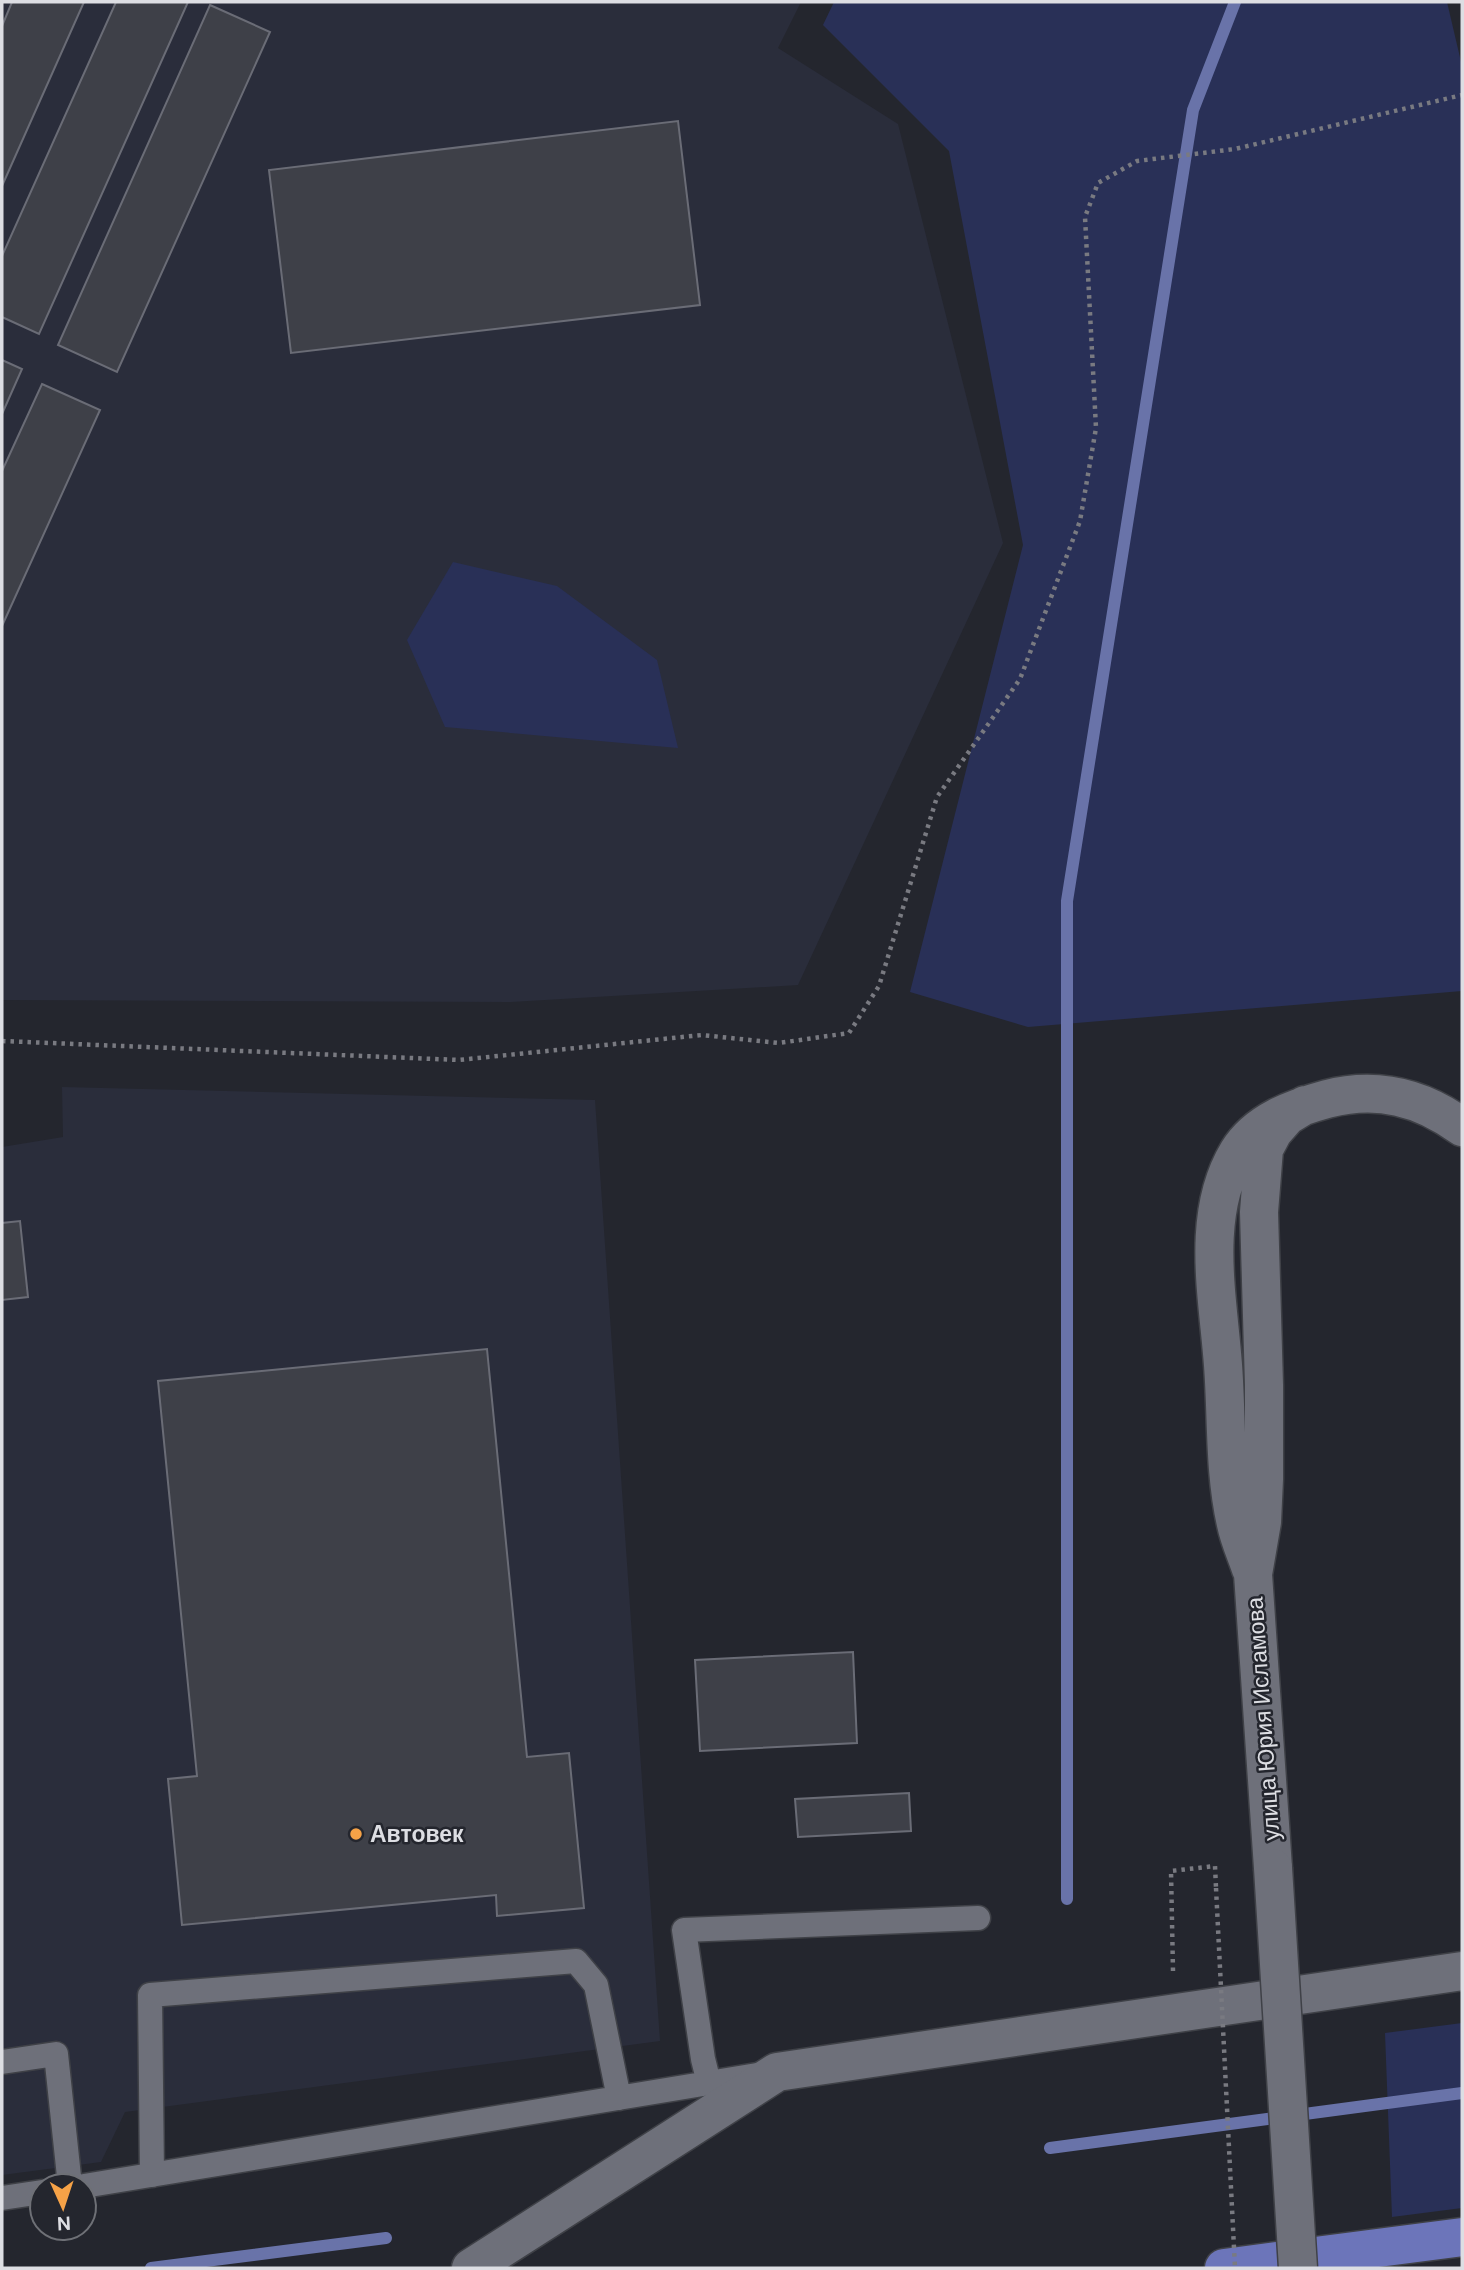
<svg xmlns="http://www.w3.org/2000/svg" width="1464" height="2270" font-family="'DM Sans',sans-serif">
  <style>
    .built { fill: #2a2d3b }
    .green { fill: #293057 }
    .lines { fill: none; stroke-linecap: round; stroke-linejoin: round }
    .stream { stroke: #6973a9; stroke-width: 12 }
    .building { fill: #3e4048; stroke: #6a6c76; stroke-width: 2 }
    .lane-casing { stroke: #3f4147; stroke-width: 27 }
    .street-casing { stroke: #3f4147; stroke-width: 41 }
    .primary-casing { stroke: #3f4147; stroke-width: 41 }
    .path { stroke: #797a81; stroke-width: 4.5; stroke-dasharray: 3.5 5; stroke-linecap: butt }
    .lane { stroke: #6e707a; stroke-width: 24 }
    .street { stroke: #6e707a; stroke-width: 38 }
    .primary { stroke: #6c75ba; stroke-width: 38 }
    .street-bridge-casing { stroke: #3f4147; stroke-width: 41; stroke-linecap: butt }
    .path-bridge { stroke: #797a81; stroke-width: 4.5; stroke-dasharray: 3.5 5; stroke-linecap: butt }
    .street-bridge { stroke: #6e707a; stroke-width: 38 }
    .poi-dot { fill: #f6a247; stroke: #24262e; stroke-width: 2.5 }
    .labels { text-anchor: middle; stroke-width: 5; stroke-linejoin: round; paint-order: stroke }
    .street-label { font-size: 23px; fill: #dddee3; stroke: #24262e }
    .poi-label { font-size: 23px; font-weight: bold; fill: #dddee3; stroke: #24262e; text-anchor: start }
  </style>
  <rect width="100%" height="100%" fill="#24262e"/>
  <!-- built -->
  <path class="built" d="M2,2H801L778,48L898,124L1003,543L798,985L511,1002L2,1000Z
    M62,1087L595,1100L660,2041L125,2112L101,2162L2,2175V1147L63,1137Z"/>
  <!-- green -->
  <path class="green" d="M834,2H1447L1462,66V991L1028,1027L910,992L1023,545L949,151L823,25Z
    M453,562L557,586L657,660L678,748L445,727L407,640Z
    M1462,2023V2208L1392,2217L1385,2033Z"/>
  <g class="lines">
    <!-- stream -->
    <path class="stream" d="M1067,1899V901L1193,110L1235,2
      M1050,2148L1462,2093
      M151,2268L386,2238"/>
  </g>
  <!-- building -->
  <path class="building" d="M12,2H84L2,186V26Z
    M116,2H188L39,334L2,317V256Z
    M210,5L270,32L117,372L58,345Z
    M678,121L700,305L291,353L269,170Z
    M2,360L22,369L2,414Z
    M42,384L100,410L2,626V471Z
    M20,1221L28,1297L2,1300V1223Z
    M487,1349L527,1757L569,1753L584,1908L497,1916L496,1895L182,1925L168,1779L197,1776L158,1381Z
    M853,1652L857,1743L700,1751L695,1660Z
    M909,1793L911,1831L798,1837L795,1799Z"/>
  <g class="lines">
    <defs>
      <path id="lane" d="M2,2062L56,2054L70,2186
        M709,2083L703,2059L684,1930L978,1918
        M152,2175L150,1995L576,1961L596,1985L619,2098
        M84,2186L763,2074
        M2,2198L42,2192"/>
      <path id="street" d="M1251,1569C1246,1554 1239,1539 1236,1524C1224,1472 1227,1418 1223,1365C1218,1296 1200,1215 1238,1152C1257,1121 1294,1108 1327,1099C1378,1086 1421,1097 1462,1127
        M1273,1868L1253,1574L1262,1522L1264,1479V1385L1259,1212L1264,1149L1273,1132L1287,1116L1305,1105
        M471,2268L777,2072L1462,1971"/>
      <path id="primary" d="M1224,2268L1462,2237"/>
    </defs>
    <!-- lane casing -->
    <use href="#lane" class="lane-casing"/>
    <!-- street casing -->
    <use href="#street" class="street-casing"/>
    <!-- primary casing -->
    <use href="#primary" class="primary-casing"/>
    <!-- path -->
    <path class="path" d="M2,1041L459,1060L702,1035L779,1043L849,1033L879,986L937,797L1020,679L1080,521L1096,428L1085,217L1098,183L1137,161L1235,149L1462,95
      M1173,1971L1171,1871L1215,1866L1216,1888"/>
    <!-- lane -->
    <use href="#lane" class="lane"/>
    <!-- street -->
    <use href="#street" class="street"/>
    <!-- primary -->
    <use href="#primary" class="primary"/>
    <defs>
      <path id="street-bridge" d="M1273,1868L1298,2268"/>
    </defs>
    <!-- street-bridge casing -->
    <use href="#street-bridge" class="street-bridge-casing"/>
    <!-- path-bridge -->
    <path class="path-bridge" d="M1216,1888L1235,2268"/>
    <!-- street-bridge -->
    <use href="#street-bridge" class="street-bridge"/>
  </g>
  <!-- markers -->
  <circle class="poi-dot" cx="356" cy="1834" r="7"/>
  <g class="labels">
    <!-- street labels -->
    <g class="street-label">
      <text transform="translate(1263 1719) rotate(-94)" y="8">улица Юрия Исламова</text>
    </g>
    <!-- poi labels -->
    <g class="poi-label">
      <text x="370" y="1842">Автовек</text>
    </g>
  </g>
  <!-- border -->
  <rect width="1464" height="2270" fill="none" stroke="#dddee3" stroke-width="7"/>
  <!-- north arrow -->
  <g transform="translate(63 2207) rotate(177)"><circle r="33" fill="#24262e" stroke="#6e7076" stroke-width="2"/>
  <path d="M0-5L12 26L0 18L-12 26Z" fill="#f6a247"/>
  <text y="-10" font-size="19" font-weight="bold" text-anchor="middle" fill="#dddee3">N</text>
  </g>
</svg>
